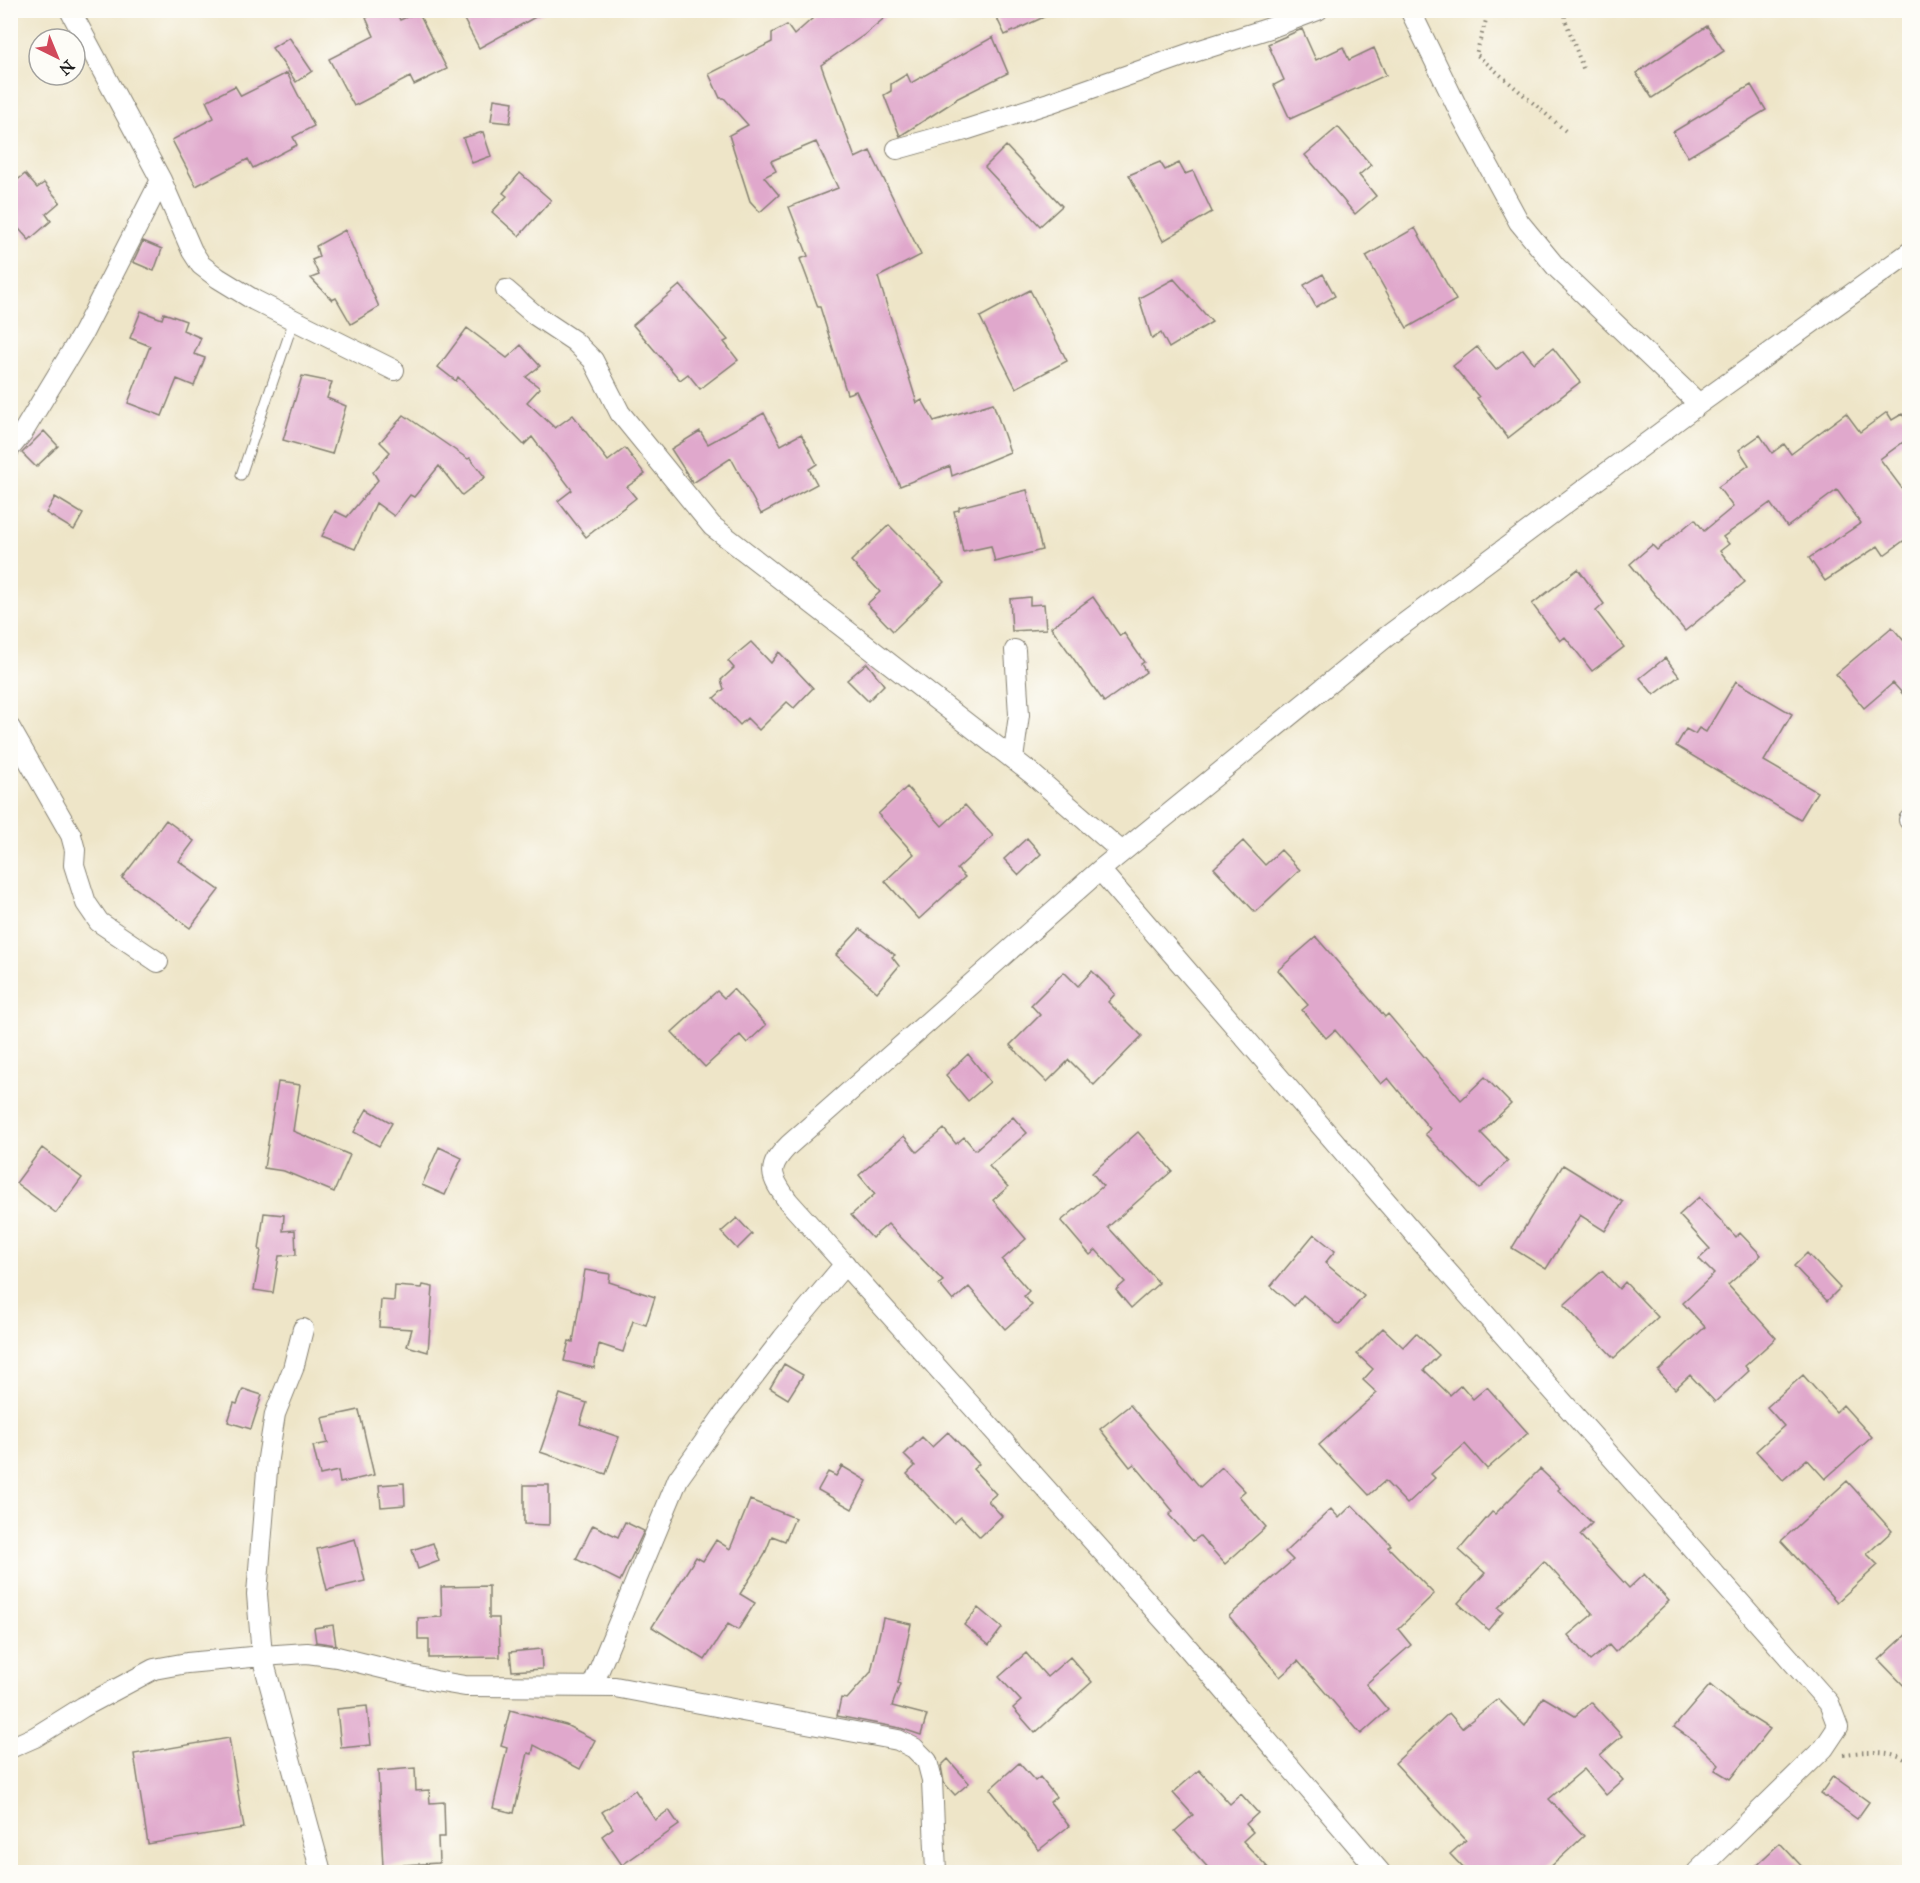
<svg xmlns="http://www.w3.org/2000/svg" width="1920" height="1883" font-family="'IM FELL Great Primer',serif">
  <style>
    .building { fill: #e0a8cc }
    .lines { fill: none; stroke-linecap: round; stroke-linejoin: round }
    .service-casing { stroke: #858072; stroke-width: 11 }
    .minor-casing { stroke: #858072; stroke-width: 22 }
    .path { stroke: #858072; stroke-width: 4; stroke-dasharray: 1.5 4.5; stroke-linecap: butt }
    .service { stroke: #fff; stroke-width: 9 }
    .minor { stroke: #fff; stroke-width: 20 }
  </style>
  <rect width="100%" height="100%" fill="#fdfcf7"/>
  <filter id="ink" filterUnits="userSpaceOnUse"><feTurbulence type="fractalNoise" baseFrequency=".0167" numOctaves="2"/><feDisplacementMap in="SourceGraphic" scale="12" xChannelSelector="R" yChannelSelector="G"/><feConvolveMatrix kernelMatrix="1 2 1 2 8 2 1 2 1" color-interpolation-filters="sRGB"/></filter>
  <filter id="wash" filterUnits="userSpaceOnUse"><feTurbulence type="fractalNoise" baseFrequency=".008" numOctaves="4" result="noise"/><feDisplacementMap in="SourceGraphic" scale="24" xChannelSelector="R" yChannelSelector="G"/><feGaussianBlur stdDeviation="1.35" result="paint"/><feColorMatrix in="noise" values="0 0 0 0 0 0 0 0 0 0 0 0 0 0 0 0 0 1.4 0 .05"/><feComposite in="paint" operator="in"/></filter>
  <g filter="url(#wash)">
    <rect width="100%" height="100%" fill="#eee5c8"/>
    <g id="blocks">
      <!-- building -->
      <path class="building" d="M381,10H395L400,20L418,12L447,69L414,85L410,77L354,106L329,59L374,36L366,18Z
        M459,10H548L479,48Z
        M822,10H894L864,35L821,65L855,158L870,151L921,255L878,277L917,403L922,400L934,421L993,403L1010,452L952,476L950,466L900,486L856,391L847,394L820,307H818L800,259L808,256L789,207L838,188L816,142L771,161L776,171L764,177L779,195L760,212L750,201L729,135L748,125L724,98H720L709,74L772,42V33L787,25L794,35Z
        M993,10H1059L1005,35Z
        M1707,26L1724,51L1652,98L1636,73Z
        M1302,29L1316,60L1343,47L1349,60L1374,48L1386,75L1290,119L1274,85L1284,80L1268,44Z
        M289,37L312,71L296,82L272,48Z
        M993,37L1008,73L956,99V100L900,136L884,95L891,91V84L907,74L911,83Z
        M287,73L314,126L293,137L297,145L253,168L248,159L196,186L172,140L214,118L206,101L235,86L241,96Z
        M1751,85L1766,110L1688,157L1673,132Z
        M494,99L513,102L510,123L491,121Z
        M1338,127L1371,165L1359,175L1376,196L1355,214L1305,155Z
        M483,132L491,156L472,163L463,138Z
        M1006,146L1062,206L1040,226L985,167Z
        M1160,162L1165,170L1179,163L1185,174L1193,171L1212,212L1163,241L1129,175Z
        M520,173L551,200L519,236L492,212L507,196L503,193Z
        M25,174L37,188L44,183L60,202L46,214L51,221L29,240L10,219V186Z
        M1415,228L1456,300L1407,328L1366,256Z
        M345,230L379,307L351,324L336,298L332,300L311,278L319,275L312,260L319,257L316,246Z
        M143,241L162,249L154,271L133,262Z
        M1323,274L1335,296L1316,307L1304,285Z
        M1174,279L1212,322L1169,348L1161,333L1152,339L1139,298Z
        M680,285L728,340L724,342L738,360L700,389L688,374L680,380L633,325Z
        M1030,290L1067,361L1016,388L980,317Z
        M141,311L162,319L164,313L186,321L183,330L201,338L194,354L205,358L194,386L177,379L162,416L128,403L150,346L130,338Z
        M467,328L507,358L521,345L540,366L526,377L540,388L527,402L555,428L573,415L608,461L625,448L645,474L627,487L636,498L586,537L558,501L572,490L532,437L524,445L458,377L456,381L438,367Z
        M1477,347L1496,370L1523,349L1534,363L1553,348L1580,382L1508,438L1477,398L1479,397L1453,366Z
        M302,376L332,382L327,398L346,406L332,454L283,440Z
        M1887,412L1892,420L1902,414L1910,424V437L1880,459L1910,499V536L1884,555L1878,546L1825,581L1809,558L1861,523L1837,490L1787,527L1770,503L1723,537L1729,544L1720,551L1745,582L1685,631L1630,564L1652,545L1657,550L1695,519L1704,531L1733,507L1718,487L1749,465L1739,450L1760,435L1772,453L1784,444L1791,454L1846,413L1860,432Z
        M764,413L781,445L801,434L817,464L809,469L817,484L761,514L731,458L693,483L671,449L700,431L708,444Z
        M404,415L468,459L470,458L485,477L462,495L439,466L414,497L410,495L394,516L376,503L355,549L322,536L335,511L347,517L378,480L373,472L390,452L380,442Z
        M44,431L58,446L36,467L22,453Z
        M1027,490L1042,550L995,562L991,546L963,552L954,511L959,510V507Z
        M55,497L83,514L74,530L46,513Z
        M889,525L944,582L893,631L867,604L880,592L851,561Z
        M1578,569L1604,604L1596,611L1624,647L1592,671L1565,637L1560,641L1532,604Z
        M1030,597V605L1044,604L1046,629L1012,631L1010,599Z
        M1093,597L1120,636L1124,633L1144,662L1141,664L1146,672L1104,702L1051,627Z
        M1892,627L1910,648V702L1893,683L1864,708L1836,674Z
        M751,642L771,663L779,652L813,688L794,708L787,702L759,730L747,718L740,725L714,698L724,689L721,680L734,668L728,661Z
        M1665,658L1679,676L1654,695L1640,678Z
        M867,663L884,685L868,701L847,680Z
        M1736,681L1792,714L1764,761L1817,792L1800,820L1676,746L1686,729L1695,734L1699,728L1706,732Z
        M907,787L942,826L965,805L993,836L957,869L965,877L919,919L885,881L914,854L878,814Z
        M166,820L194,841L179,861L219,890L190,928L122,878Z
        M1027,838L1041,854L1019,875L1004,859Z
        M1243,841L1265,865L1281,850L1300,870L1255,912L1214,868Z
        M860,929L895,955L892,957L899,966L877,992L836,955Z
        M1316,937L1385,1017L1388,1014L1461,1100L1485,1077L1511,1104L1481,1133L1508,1161L1479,1189L1425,1134L1430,1129L1388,1078L1381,1084L1335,1030L1326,1038L1302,1010L1308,1005L1278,970Z
        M1092,971L1115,994L1108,1002L1142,1036L1094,1085L1069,1060L1047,1082L1010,1045L1040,1015L1031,1005L1064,972L1078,986Z
        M733,989L766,1025L747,1043L740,1035L705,1067L672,1032L717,991L724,998Z
        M968,1054L990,1082L968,1101L946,1075Z
        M278,1082L300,1085L293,1131L350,1155L334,1192L284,1171L264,1168Z
        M367,1109L392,1123L379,1146L354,1132Z
        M1013,1117L1027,1133L989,1166L1008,1187L993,1200L1026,1239L1002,1260L1029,1291L1024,1296L1032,1305L1005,1329L969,1287L953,1301L939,1284L943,1281L888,1224L872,1238L851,1215L875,1194L859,1175L904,1136L917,1152L944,1129L956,1144L964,1137L975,1150Z
        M1138,1132L1172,1171L1108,1227L1159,1283L1131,1308L1116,1290L1125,1282L1096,1250L1090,1255L1061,1221L1103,1186L1092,1173Z
        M439,1147L462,1158L445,1195L422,1185Z
        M42,1148L82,1178L56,1213L16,1183Z
        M1563,1165L1623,1202L1605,1231L1580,1215L1546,1269L1512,1248Z
        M1699,1197L1736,1237L1740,1233L1761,1255L1728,1285L1776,1338L1745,1366L1749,1371L1715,1402L1690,1375L1675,1389L1658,1371L1705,1327L1683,1303L1714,1274L1699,1259L1710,1249L1679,1215Z
        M264,1213L284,1215L283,1231L295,1230L296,1255L279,1256L273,1293L254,1290L261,1250H259Z
        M737,1218L752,1234L737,1249L721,1232Z
        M1314,1234L1335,1251L1325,1263L1364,1296L1339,1325L1303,1295L1294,1306L1271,1286Z
        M1807,1253L1840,1288L1827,1301L1794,1266Z
        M585,1270L610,1274L609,1282L655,1297L646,1325L633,1321L623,1352L599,1344L594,1368L564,1361L569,1341L573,1342Z
        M1602,1271L1619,1289L1625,1282L1658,1317L1614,1358L1564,1305Z
        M423,1285L433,1287L428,1352L407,1346L412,1329L379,1327L381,1300L394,1301L395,1286L422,1288Z
        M1383,1328L1403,1347L1416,1333L1439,1355L1424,1370L1450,1395L1461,1385L1473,1399L1487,1387L1528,1433L1487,1469L1465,1444L1431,1474L1435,1478L1407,1504L1385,1481L1369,1495L1340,1464L1337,1465L1319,1445L1377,1393L1363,1380L1373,1369L1357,1354Z
        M784,1364L803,1375L788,1399L770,1388Z
        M1803,1375L1836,1412L1843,1405L1872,1437L1825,1479L1807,1459L1783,1480L1756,1451L1784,1426L1767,1407Z
        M243,1389L262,1395L251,1429L228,1422L234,1403L237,1404Z
        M560,1394L587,1403L580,1424L619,1437L606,1474L540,1452Z
        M1130,1405L1200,1487L1222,1467L1245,1491L1239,1496L1266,1527L1225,1564L1200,1536L1193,1541L1169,1515L1173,1511L1134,1464L1130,1467L1100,1429Z
        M359,1410L374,1475L340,1483L338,1471L320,1475L313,1446L328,1443L322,1418Z
        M948,1432L979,1464L973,1469L996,1494L988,1501L1002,1516L980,1537L961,1517L954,1523L907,1474L915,1466L904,1455L922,1437L932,1447Z
        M842,1466L867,1481L852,1509L818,1490L828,1472L836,1476Z
        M1540,1469L1560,1488L1558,1490L1592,1523L1580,1535L1629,1588L1644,1574L1669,1601L1615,1652L1609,1645L1590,1661L1568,1635L1593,1614L1544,1561L1498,1608L1503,1612L1488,1630L1458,1603L1485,1573L1459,1550L1492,1512L1495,1514Z
        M1847,1481L1892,1531L1867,1554L1878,1565L1837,1602L1781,1541Z
        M404,1483L405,1505L381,1507L379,1485Z
        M524,1485H549V1525L524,1524Z
        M750,1500L795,1518L785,1541L772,1536L764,1556L740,1594L755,1603L738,1630L728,1624L705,1660L652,1627L696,1557L703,1561L716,1540L730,1549Z
        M1352,1505L1391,1545L1388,1547L1434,1594L1398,1629L1411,1645L1366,1684L1388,1710L1361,1734L1298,1661L1280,1677L1229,1616L1293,1560L1285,1552L1331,1509L1339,1518Z
        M625,1522L644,1531L620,1581L576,1559L593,1525L618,1537Z
        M355,1539L365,1581L327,1590L317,1549Z
        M433,1543L439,1561L418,1569L412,1550Z
        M489,1586V1618H499L500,1657L429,1658V1639H418V1618L442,1617L441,1587Z
        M978,1608L1002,1628L989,1645L964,1625Z
        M883,1618L911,1624L898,1683L900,1684L892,1706L927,1715L921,1735L900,1728L837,1716L841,1698L847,1699L871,1672Z
        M333,1625L336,1645L316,1642L314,1628Z
        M1910,1631V1692L1879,1660Z
        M541,1649L542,1669L512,1671L510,1652Z
        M1026,1653L1047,1677L1070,1657L1092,1682L1035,1733L1013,1708L1021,1701L999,1677Z
        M1710,1685L1741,1711L1770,1729L1730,1779L1715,1770L1719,1765L1695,1741H1694L1674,1727Z
        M1543,1697L1575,1716L1591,1702L1622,1736L1600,1755L1623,1780L1606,1795L1584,1769L1549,1799L1584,1836L1545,1872H1467L1450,1854L1466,1840L1395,1763L1449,1713L1462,1728L1498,1699L1525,1726Z
        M367,1706L371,1745L341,1748L337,1709Z
        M510,1710L566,1725L595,1740L580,1769L534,1745L532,1754L528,1753L514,1813L493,1808L507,1748L501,1746Z
        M229,1738L244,1828L148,1844L134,1754Z
        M948,1759L969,1783L955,1795L944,1783L941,1766Z
        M1019,1763L1035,1781L1040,1777L1056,1797L1050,1802L1069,1826L1039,1850L990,1789Z
        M415,1768L416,1791L429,1790L430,1803L444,1802L445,1837H438L439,1863L383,1866L378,1771Z
        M1199,1770L1230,1804L1241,1794L1258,1813L1246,1824L1253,1832L1243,1841L1272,1872H1212L1175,1831L1193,1815L1173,1793Z
        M1833,1776L1869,1802L1857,1819L1821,1793Z
        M635,1790L655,1820L669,1810L679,1825L622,1865L602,1836L613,1828L602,1812Z
        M1780,1843L1807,1872H1749Z"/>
    </g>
  </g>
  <g filter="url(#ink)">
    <use href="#blocks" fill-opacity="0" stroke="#858072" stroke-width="1.5"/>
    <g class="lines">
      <defs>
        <path id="service" d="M241,475L294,320"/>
        <path id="minor" d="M1410,10L1462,117L1519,222L1556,267L1699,404
          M897,149L965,130L1049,103L1194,52L1270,28L1318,10
          M161,180L192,251L201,265L218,278L254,300L394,370
          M506,290L535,315L574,341L593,360L620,413L712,526L1031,773L1122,852
          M10,448L23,432L83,333L161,180L70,10
          M10,728L71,835L75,850L74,865L86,903L99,922L158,962
          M1013,759L1019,715L1015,650
          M1909,820H1910
          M1100,870L1423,1244L1829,1703L1838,1727L1824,1748L1697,1872
          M592,1687L678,1479L722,1417L783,1338L845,1264
          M10,1748L35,1737L83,1707L154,1669L187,1663L262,1656L257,1594L268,1458L275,1414L293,1369L303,1329
          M321,1872L262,1656L307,1653L337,1657L435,1681L465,1686L615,1687L898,1740L914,1748L927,1761L932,1780L936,1872
          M1380,1872L1169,1626L788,1201C770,1176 766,1168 789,1145L1100,870L1386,637L1699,404L1910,252"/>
      </defs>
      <!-- service casing -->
      <use href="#service" class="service-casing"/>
      <!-- minor casing -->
      <use href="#minor" class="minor-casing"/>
      <!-- path -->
      <path class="path" d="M1489,10L1476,54L1568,133
        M1565,10V19L1584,71
        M1844,1754C1865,1752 1893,1748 1910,1763"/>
      <!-- service -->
      <use href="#service" class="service"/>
      <!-- minor -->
      <use href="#minor" class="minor"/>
    </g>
  </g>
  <!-- margin -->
  <rect width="1920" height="1883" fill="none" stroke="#fdfcf7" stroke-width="36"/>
  <!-- north arrow -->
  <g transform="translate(57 57) rotate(137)"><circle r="28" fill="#fdfcf7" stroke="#a3a29f" stroke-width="1.5"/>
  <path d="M0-4.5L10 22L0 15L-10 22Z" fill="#d1495b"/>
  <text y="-9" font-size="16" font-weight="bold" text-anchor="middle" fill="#1c1c1c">N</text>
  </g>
</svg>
